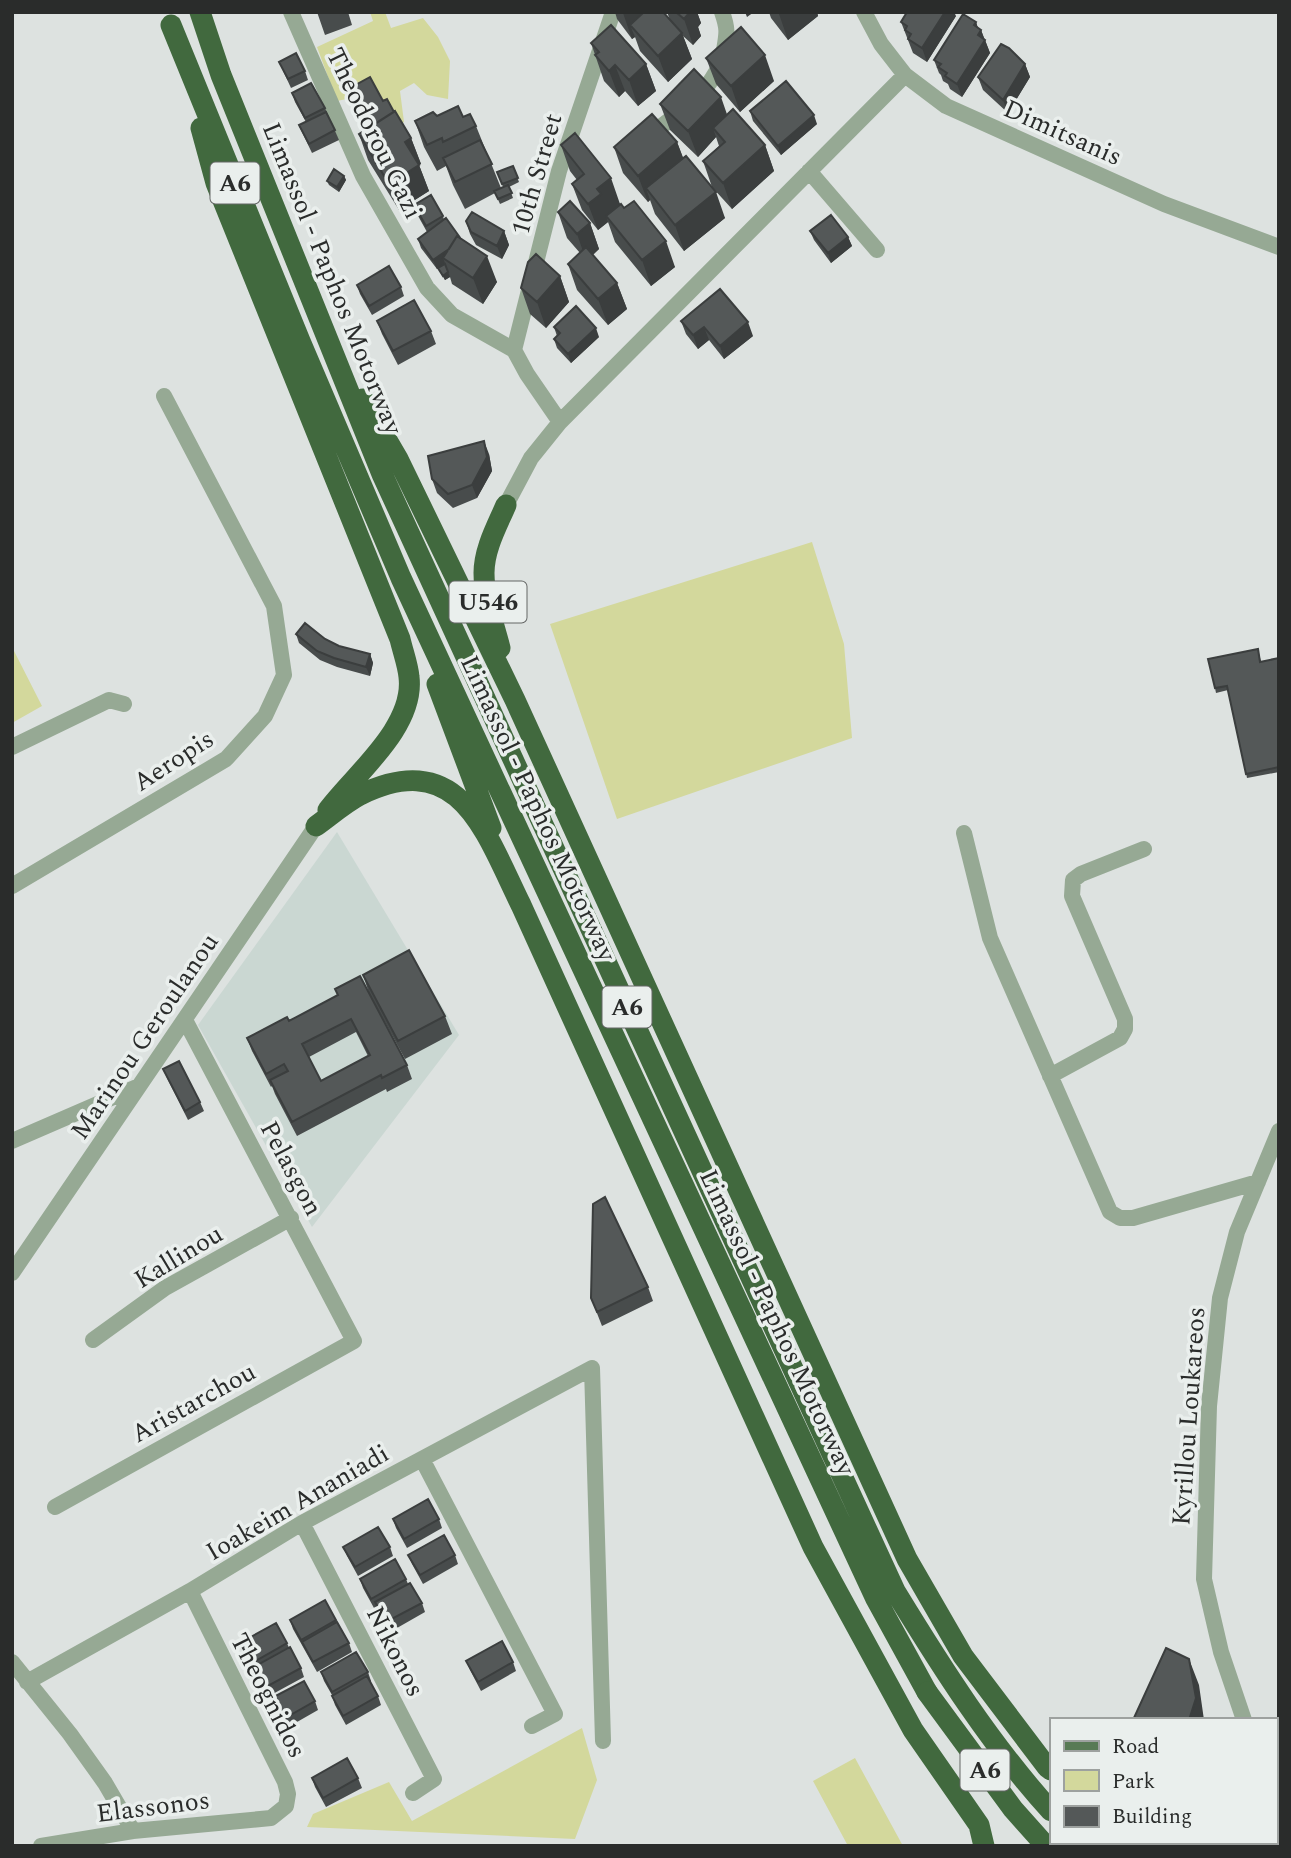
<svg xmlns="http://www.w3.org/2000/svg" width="1291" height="1858" font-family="Spectral,serif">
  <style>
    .built { fill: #cad7d2 }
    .green { fill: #d3d89c }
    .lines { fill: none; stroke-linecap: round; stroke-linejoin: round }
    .minor { stroke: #96a994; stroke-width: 16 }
    .major { stroke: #587a55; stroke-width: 21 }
    .highway { stroke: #41693e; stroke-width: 21 }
    .highway-bridge { stroke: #41693e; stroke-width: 21 }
    .wall { fill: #484c4c; fill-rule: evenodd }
    .shaded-wall { fill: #3b3e3e }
    .building { fill: #545858; stroke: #3b3e3e; stroke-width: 2; fill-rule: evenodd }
    .labels { text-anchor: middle; stroke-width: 7; stroke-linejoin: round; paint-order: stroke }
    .shield { fill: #eaefed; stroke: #646665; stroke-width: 2 }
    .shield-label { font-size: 24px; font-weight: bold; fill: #2a2c2b }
    .street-label { font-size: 26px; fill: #2a2c2b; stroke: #eaefed }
  </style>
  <rect width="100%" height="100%" fill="#dde2e0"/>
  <!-- built -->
  <path class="built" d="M337,832L459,1035L312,1227L198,1025Z"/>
  <!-- green -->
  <path class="green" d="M370,12H385L391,28L423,18L438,37L450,61L448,99L427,95L414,83L400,91L404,122L400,125L356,97L337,101L317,47L373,21Z
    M812,542L844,644L852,738L617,819L550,624Z
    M12,647L42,706L12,723Z
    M582,1728L597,1780L575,1839L307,1827L313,1814L389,1782L412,1821Z
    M855,1758L903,1846H848L813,1781Z"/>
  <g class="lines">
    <!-- minor -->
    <path class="minor" d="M291,12L363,176L427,288L452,315L514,350
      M864,12L881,44L905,75L946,106L1164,204L1279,247
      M645,139C677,113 716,92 724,50C727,33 728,29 722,12
      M809,171L877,250
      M560,422L527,374L514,350L559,171L613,12
      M506,505L531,458L560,422L905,75
      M12,747L109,700L124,704
      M964,833L990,938L1110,1212L1120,1218H1133L1258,1182
      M12,886L226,759L265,716L284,675L274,606L164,396
      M1050,1076L1120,1038L1125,1029V1019L1072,896L1073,880L1081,874L1144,849
      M12,1141L139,1086
      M12,1273L316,826
      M93,1340L165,1288L291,1218
      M422,1459L555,1714L532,1726
      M55,1507L354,1341L185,1020
      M302,1523L434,1779L413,1793
      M12,1662L70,1734L105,1783L133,1831
      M27,1682L190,1591L302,1523L592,1368L603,1741
      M1244,1720L1221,1652L1204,1579L1209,1406L1220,1298L1237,1232L1279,1131
      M41,1846L133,1831L271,1818L286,1806L288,1794L285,1782L190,1591"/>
    <!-- major -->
    <path class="major" d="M1194,1842L1196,1846"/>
    <!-- highway -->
    <path class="highway" d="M200,12L221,75L382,474L895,1591C942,1668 991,1745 1051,1811
      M171,25L300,341L401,578L876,1599L927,1692
      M201,128L216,183L400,639C403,652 408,665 409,677C415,727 355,774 328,810
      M363,399L398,459L515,700L907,1559L963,1656L1047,1767L1051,1770
      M500,648C494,624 484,598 484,573C484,549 497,526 506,505
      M437,684L491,828
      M316,826C330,816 345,803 360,795C460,746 485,832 521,905L813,1547L913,1730L979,1825L984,1846
      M1079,1842L1082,1846"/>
    <!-- highway-bridge -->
    <path class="highway-bridge" d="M927,1692L1013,1809L1046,1846"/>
  </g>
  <!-- wall -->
  <path class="wall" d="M317,12H348L352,25L325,35Z
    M615,12H663L670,20L667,12H697L701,23L698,27L701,36L693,45L683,36L692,59L668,82L640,51L635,37L632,39L617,19Z
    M769,12H817L818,16L788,40L771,18Z
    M956,16L927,62L913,53L901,22Z
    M976,22L978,28L981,30L990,53L962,97L950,89L948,84L943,81L941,75L939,73L934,60Z
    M591,43L646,64L656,91L638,106L625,91L619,97L604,81Z
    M706,58L774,81L740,112L716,84Z
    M279,62L305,71L308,80L291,88Z
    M1025,64L1030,77L1008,113L983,90L978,77Z
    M352,87L394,112L411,138L421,164L419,165L429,191L399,210L368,160L359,134L365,130L359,116L364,113L356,97Z
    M292,93L325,108L339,140L312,153L299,126L306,122L295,102Z
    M660,104L727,115L765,145L774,171L732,209L712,187L703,161L719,146L716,137L698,157L670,130Z
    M750,111L817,124L781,155L753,121Z
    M437,116L463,117L476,126L501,188L503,187L497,172L513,166L519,182L509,187L513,198L500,204L495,193L465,209L453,185L446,166L437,171L424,147L415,121Z
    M677,142L683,158L725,218L684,251L655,214L650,200L648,202L623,173L614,147Z
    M561,145L620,204L675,267L651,286L615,242L608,222L598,230L582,210L572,184L577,180L570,171Z
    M344,176L346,180L339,192L329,185L327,181Z
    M414,205L443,216L444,220L497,282L483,304L452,284L450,277L445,280L438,268L445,263L437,269L421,248L418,239L427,232L417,214Z
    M558,212L590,223L599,249L593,255L617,283L627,309L608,325L577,290L568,264L580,253L567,238Z
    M466,221L504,231L509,245L502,259L476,245L470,234Z
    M810,231L848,237L852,246L831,263L814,240Z
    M560,276L569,302L546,328L530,314L521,288Z
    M357,285L401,287L404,296L372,315L360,294Z
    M377,321L431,331L436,344L398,365L382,334Z
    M681,321L753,336L724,359L709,340L698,349L686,334Z
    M554,327L599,337L571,363L557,348L554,339L557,336Z
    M489,454L492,471L477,498L453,508L437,493L432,479Z
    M296,634L325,639L339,646L370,654L373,663L370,676L337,667L320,660L299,643Z
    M1258,649L1261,662L1279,658V772L1247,778L1228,690L1216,693L1215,688Z
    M363,975L445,1016L452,1034L405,1059L369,993Z
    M335,989L407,1065L412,1079L387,1092L386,1089L297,1136L275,1094L272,1086L271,1087L252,1051L247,1038L289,1021L338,995ZM356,1032L368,1056L321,1081L309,1057Z
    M163,1069L200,1102L204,1111L188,1120L167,1078Z
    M648,1287L653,1301L602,1326L591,1298Z
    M393,1519H439L442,1528L407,1548L396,1528Z
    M343,1547H390L393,1556L358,1576L347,1556Z
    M408,1555H455L458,1564L423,1584L412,1564Z
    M360,1579H406L408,1584L422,1603L425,1612L390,1632L377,1607L374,1608L363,1588Z
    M325,1600L349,1643L352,1652L317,1672L293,1629L290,1620Z
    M240,1643H287L289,1648L301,1668L304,1677L269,1696L256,1671L255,1672L244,1652Z
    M466,1661L513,1662L516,1671L481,1691L470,1670Z
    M321,1672H368L371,1681H370L378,1696L381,1705L346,1725L335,1705L332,1696V1695L324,1681Z
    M268,1700L315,1701L318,1710L283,1730L272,1709Z
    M312,1778H358L362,1788L326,1807L315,1787Z
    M1225,1842H1275L1279,1846H1226Z"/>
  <!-- shaded-wall -->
  <path class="shaded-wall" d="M624,12H655L630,25L635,37L632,39L623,13Z
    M690,12H697L701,23L698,27L701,36L693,45L684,19Z
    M745,12H754L747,17Z
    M781,12H817L818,16L788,40L779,14Z
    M945,12H954L956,16L927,62L922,48Z
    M976,22L979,32L981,30L985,41V40L990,53L962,97L957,84L974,25Z
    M682,33L692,59L668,82L658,56Z
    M765,55L774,81L740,112L731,86Z
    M646,64L656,91L638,106L629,80Z
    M1025,64L1030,77L1008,113L1003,100Z
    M615,65L625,91L619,97L609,71Z
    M721,97L730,123L713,128L716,137L698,157L688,131Z
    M814,115L817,124L781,155L778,146Z
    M411,138L421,164L419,165L429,191L399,210L389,184L405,142Z
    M677,142L687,168L646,188L650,200L648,202L638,176Z
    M765,145L774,171L732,209L723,183Z
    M344,176L346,180L339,192L337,187Z
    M611,178L620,204L606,216L608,222L598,230L588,204L597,189Z
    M716,192L725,218L684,251L675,225Z
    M590,223L599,249L586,260L577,234Z
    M504,231L509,245L502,259L497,246Z
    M848,237L852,246L831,263L828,253Z
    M461,239L443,258L445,263L437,269L433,260Z
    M666,241L675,267L651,286L642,260Z
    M487,256L497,282L483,304L473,278Z
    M448,272L450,277L445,280L443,276Z
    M560,276L569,302L546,328L537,302Z
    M617,283L627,309L608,325L598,299Z
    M748,322L753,336L724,359L720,346Z
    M704,327L709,340L698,349L693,335Z
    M596,328L599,337L571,363L568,354Z
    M484,441L489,454L492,471L477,498L472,485Z
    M370,654L373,663L370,676L366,667Z
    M1189,1659L1199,1685L1204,1720H1189Z"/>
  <!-- building -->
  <path class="building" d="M644,12H663L682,33L658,56L630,25Z
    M676,12H690L684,19Z
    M907,12H945L922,48L908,39L911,34L905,30L907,26L901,22Z
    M963,14L976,22L974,25L981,30L978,35L985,40L957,84L945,76L947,73L938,67L941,64L934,60Z
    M611,25L646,64L629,80L615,65L609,71L595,55L599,52L591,43Z
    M741,27L765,55L731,86L706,58Z
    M1001,44L1009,48L1025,64L1003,100L978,77Z
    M296,53L305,71L288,79L279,62Z
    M694,69L721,97L688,131L660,104Z
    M370,77L383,101L387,99L394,112L367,129L359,116L366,112L352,87Z
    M786,81L814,115L778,146L750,111Z
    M311,83L325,108L305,118L292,93Z
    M458,106L463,117L470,114L476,126L443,142L442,138L427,145L415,121L433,112L437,116Z
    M733,109L765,145L723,183L703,161L725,142L713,128Z
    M395,111L411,138L405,142L419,165L389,184L359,134Z
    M326,112L335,130L309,144L299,125Z
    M652,114L677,142L638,176L614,147Z
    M575,133L611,178L597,189L601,194L588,204L572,184L584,174L561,145Z
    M480,140L492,164L455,182L443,158Z
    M686,156L716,192L675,225L646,188Z
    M513,166L518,178L502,184L497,172Z
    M334,169L344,176L337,187L327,181Z
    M508,185L512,193L498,199L494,191Z
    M431,195L443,216L426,226L414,205Z
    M570,201L590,223L577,234L558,212Z
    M634,201L666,241L642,260L606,216L621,204L624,208Z
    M472,212L504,231L497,246L471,232L466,221Z
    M831,215L848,237L828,253L810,231Z
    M446,218L461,239L457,236L449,249L433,260L418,239Z
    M457,236L487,256L473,278L443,258Z
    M586,247L617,283L598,299L568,264Z
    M536,254L560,276L537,302L521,288L528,262Z
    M445,264L448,272L443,276L438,268Z
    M389,266L401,287L369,306L357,285Z
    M720,289L748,322L720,346L704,327L693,335L681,321Z
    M414,300L431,331L393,351L377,321Z
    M576,306L596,328L568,354L554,339L560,333L554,327Z
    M484,441L487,457L472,485L448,494L432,479L428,456Z
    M305,623L325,639L339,646L370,654L366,667L334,658L317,651L296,634Z
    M1258,649L1260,662L1279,658V767L1246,774L1227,686L1215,688L1208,659Z
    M409,950L445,1016L398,1041L363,975Z
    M360,976L407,1065L382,1078L381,1075L292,1122L270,1080L288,1071L284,1064L266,1074L247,1038L287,1017L289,1021L338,995L335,989ZM351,1019L370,1055L321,1081L302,1044Z
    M179,1061L200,1102L185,1111L163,1069Z
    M605,1197L648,1287L597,1312L591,1298L593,1204Z
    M428,1499L439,1519L404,1539L393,1519Z
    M378,1527L390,1547L355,1567L343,1547Z
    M444,1535L455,1555L420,1575L408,1555Z
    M395,1559L406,1579L371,1599L360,1579Z
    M410,1583L422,1603L386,1622L375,1602Z
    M325,1600L336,1620L301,1640L290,1620Z
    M337,1622L349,1643L313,1662L302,1642Z
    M276,1623L287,1643L252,1663L240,1643Z
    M502,1641L513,1662L478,1682L466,1661Z
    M290,1647L301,1668L266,1687L254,1667Z
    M1166,1648L1189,1659L1196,1698L1189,1720H1133Z
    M356,1652L368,1672L332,1692L321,1672Z
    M367,1676L378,1696L343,1716L332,1696Z
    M304,1681L315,1701L280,1721L268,1700Z
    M347,1758L358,1778L323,1798L312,1778Z
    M1275,1819L1279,1825V1846H1232L1230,1842H1275Z"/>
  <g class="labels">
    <!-- shield labels -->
    <g class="shield">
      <rect x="210.5" y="162.5" width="49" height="41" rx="5"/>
      <rect x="449.5" y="581.5" width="77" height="41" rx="5"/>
      <rect x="602.5" y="986.5" width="49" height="41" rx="5"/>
      <rect x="960.5" y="1749.5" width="49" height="41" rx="5"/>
    </g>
    <g class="shield-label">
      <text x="235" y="191">A6</text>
      <text x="488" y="610">U546</text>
      <text x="627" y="1015">A6</text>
      <text x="985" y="1778">A6</text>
    </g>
    <!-- street labels -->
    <g class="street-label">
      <text transform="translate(1063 132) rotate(24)" y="9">Dimitsanis</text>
      <text transform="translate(375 133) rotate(64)" y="9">Theodorou Gazi</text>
      <text transform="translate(536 174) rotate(-74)" y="9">10th Street</text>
      <text transform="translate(333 278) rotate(68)" y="9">Limassol - Paphos Motorway</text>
      <text transform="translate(173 760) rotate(-33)" y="9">Aeropis</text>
      <text transform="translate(539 808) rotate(65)" y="9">Limassol - Paphos Motorway</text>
      <text transform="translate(144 1036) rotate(-56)" y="9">Marinou Geroulanou</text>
      <text transform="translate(292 1168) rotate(62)" y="9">Pelasgon</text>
      <text transform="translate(178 1256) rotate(-31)" y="9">Kallinou</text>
      <text transform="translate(778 1322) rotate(65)" y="9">Limassol - Paphos Motorway</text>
      <text transform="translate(193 1402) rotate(-29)" y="9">Aristarchou</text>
      <text transform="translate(1188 1416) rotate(-86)" y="9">Kyrillou Loukareos</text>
      <text transform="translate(297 1502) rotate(-30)" y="9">Ioakeim Ananiadi</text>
      <text transform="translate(396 1651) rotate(63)" y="9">Nikonos</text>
      <text transform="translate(269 1695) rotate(63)" y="9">Theognidos</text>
      <text transform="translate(153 1806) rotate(-7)" y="9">Elassonos</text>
    </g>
  </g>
  <!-- border -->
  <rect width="1291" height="1858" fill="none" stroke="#2a2c2b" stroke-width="28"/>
  <!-- legend -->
  <rect x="1050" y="1718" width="228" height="126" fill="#eaefed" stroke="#9da19f" stroke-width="2"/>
  <rect x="1064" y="1741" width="35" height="10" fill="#587a55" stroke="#9da19f" stroke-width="2"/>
  <text x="1112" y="1753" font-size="21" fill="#2a2c2b">Road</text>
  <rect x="1064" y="1770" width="35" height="21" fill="#d3d89c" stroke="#9da19f" stroke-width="2"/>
  <text x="1112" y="1788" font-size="21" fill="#2a2c2b">Park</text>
  <rect x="1064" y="1806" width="35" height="21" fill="#545858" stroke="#9da19f" stroke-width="2"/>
  <text x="1112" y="1823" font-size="21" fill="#2a2c2b">Building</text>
</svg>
